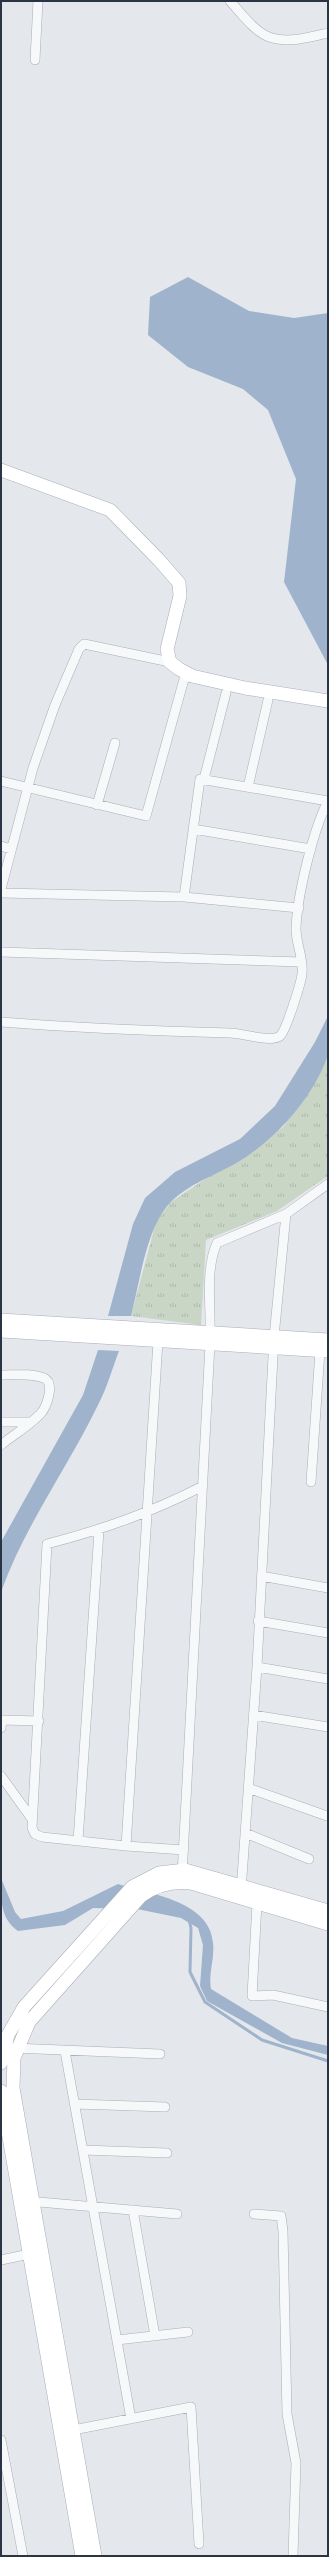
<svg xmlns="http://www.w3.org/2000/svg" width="329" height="2557" font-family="'Public Sans',sans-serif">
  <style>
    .grass { fill: url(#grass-tufts) }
    .water { fill: #9fb4cc }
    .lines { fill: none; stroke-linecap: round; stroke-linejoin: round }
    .stream { stroke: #9fb4cc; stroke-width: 3 }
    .street-casing { stroke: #a9aeb7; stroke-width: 10 }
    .secondary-casing { stroke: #a9aeb7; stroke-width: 14 }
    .street { stroke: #f7f8fa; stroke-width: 9 }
    .secondary { stroke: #fff; stroke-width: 13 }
  </style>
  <defs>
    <pattern id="grass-tufts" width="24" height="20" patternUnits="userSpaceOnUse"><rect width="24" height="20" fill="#c9d6c5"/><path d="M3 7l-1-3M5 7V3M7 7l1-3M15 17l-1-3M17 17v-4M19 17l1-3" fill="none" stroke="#adb8ab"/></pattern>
  </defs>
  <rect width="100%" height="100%" fill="#e4e7ec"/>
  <!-- grass -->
  <path class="grass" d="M328,1057V1176L277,1211L206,1240L201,1325L131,1316L156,1222L171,1202L283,1127L311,1089Z"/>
  <!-- water -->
  <path class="water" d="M188,277L249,311L294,318L328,313V665L284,582L296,479L268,410L243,389L188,367L148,335L150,297Z
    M328,1016C328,1028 329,1047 327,1058C311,1100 276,1139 238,1162C216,1175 188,1184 170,1203C146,1228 140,1282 131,1316H108L133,1224L145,1198L175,1172L240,1139L275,1106L315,1042Z
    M98,1350L119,1351C112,1369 107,1388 98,1405C67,1469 25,1525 1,1592V1542L83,1395Z
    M1,1878L15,1912L21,1919L63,1911L118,1884C150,1894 210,1901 213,1943C215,1959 208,1973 211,1989L292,2038L328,2046V2055L282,2043L207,2001L200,1986L203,1945L198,1928L181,1918L137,1909L93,1908L65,1925L18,1931C0,1918 1,1900 1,1878Z"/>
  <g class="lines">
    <!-- stream -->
    <path class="stream" d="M189,1920L191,1928L190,1972L205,2002L262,2040L328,2061"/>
    <defs>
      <path id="street" d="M230,1C241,13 256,34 272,38C289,43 311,37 328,33
        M35,60L38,1
        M204,779L226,693
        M1,781L146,816L186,672
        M248,787L268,700
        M97,805L115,743
        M193,829L311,849
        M1,846L11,849
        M1,889L33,768L55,705L79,649L84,644L170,662
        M1,893L184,897L299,908
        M184,897L200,779L328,801
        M1,952L301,962
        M1,1022C77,1028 154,1031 230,1033C242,1033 271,1043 280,1036C286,1031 301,983 302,974C304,959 296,944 296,929C297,896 313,830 328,801
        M210,1333C211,1306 205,1269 217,1243L286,1214
        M158,1341L126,1846L184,1850
        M1,1375C15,1375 31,1373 44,1378C55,1383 47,1405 42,1412C32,1424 13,1435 1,1445
        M1,1422H29
        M311,1482L320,1351
        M261,1576L328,1588
        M258,1621L328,1633
        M257,1667L328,1679
        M253,1715L328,1727
        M1,1728L2,1720L39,1721
        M1,1776L32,1819
        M248,1788L327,1816
        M245,1833L309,1859
        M78,1841L99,1531
        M126,1846L42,1837L35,1834L32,1828L47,1544C104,1529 150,1513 203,1486
        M182,1876L210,1344
        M241,1891L257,1667L274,1337L286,1214L328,1184
        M257,1903L252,1996L273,1995L328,2007
        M13,2048L160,2054
        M65,2051L131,2419
        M75,2104L165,2107
        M83,2150L167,2153
        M27,2201L177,2214
        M133,2210L155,2336
        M254,2214L281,2216L283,2231L287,2414L296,2463L293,2556
        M1,2260L34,2253
        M117,2340L188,2332
        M68,2431L191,2407L199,2544
        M1,2440L23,2556"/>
      <path id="secondary" d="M1,470L110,510L159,560L179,583L180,596L167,649L170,662L179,669L192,676L245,688L328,701
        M1,1320L328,1340
        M1,1331L328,1351
        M1,2063L8,2035L24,2007L132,1887L159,1873L185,1870L328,1911
        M1,2091L82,2556
        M95,2556L13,2088L14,2058L29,2022L141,1896C156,1885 172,1881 191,1883L328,1924"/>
    </defs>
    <!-- street casing -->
    <use href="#street" class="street-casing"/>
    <!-- secondary casing -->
    <use href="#secondary" class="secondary-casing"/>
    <!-- street -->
    <use href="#street" class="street"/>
    <!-- secondary -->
    <use href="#secondary" class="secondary"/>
  </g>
  <!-- border -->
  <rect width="329" height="2557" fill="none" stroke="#2b3445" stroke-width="4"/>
</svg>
